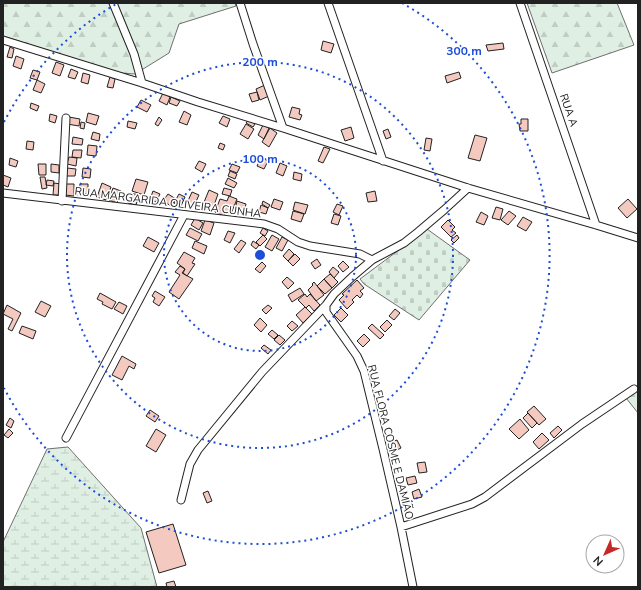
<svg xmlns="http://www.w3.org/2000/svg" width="641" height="590" font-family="'Nunito Sans',sans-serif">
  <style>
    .forest { fill: url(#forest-firs); stroke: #6f6f6f }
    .wetland { fill: url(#wetland-marsh); stroke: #6f6f6f }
    .cemetery { fill: url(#cemetery-stones); stroke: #6f6f6f }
    .building { fill: #f3c9c0; stroke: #222 }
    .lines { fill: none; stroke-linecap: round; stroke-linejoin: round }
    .minor-casing { stroke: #222; stroke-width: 9 }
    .minor { stroke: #fff; stroke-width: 7 }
    .ring { fill: none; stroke: #1d4ed8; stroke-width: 2; stroke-dasharray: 2 4 }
    .labels { text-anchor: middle; stroke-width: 3; stroke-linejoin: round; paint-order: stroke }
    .street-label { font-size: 11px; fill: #222; stroke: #fff }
    .centre { fill: #1d4ed8; stroke: #fff; stroke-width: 2 }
    .ring-label { font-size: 12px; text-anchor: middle; font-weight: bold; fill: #1d4ed8; stroke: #fff; stroke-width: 3; stroke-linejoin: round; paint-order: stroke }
  </style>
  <defs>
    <pattern id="forest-firs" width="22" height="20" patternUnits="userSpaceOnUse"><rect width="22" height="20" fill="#e0efe3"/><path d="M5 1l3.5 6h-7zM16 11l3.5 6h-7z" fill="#c0cdc2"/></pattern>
    <pattern id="wetland-marsh" width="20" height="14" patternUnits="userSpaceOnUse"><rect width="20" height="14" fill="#e0efe3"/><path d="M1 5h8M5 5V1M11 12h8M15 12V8" fill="none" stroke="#c0cdc2"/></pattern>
    <pattern id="cemetery-stones" width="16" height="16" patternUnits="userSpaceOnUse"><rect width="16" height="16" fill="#e0efe3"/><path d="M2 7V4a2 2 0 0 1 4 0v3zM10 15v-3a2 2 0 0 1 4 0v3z" fill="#c0cdc2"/></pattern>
  </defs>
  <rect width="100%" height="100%" fill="#fff"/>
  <!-- forest -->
  <path class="forest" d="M3,3H235L236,6L179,24L169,53L135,74L120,73L3,36Z
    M527,3H617L634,45L552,73Z
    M638,390V413L626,398Z"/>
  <!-- wetland -->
  <path class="wetland" d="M68,447L141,528L157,587H3V542L47,449Z"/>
  <!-- cemetery -->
  <path class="cemetery" d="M427,229L470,260L419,320L364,284L360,279Z"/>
  <!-- building -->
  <path class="building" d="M323,41L334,44L331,53L321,50Z
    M503,43L504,49L488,51L486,45Z
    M10,47L14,49L12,58L7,57Z
    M16,56L24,59L21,69L13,66Z
    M56,62L64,65L60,76L52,73Z
    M71,69L78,72L75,79L68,77Z
    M33,70L40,72L37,80L30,78Z
    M459,72L461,78L447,83L445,76Z
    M83,73L90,75L88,84L81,82Z
    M110,77L115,79L113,88L107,87Z
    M37,80L45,84L41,93L33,90Z
    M265,85L269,96L260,100L256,89Z
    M257,92L259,100L252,102L249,94Z
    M163,93L170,97L167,105L159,101Z
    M171,97L180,101L177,106L169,103Z
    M141,100L151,105L147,112L137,107Z
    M31,103L39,106L37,111L30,108Z
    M292,107L300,109L299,114L302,115L300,120L289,117Z
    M184,111L191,115L187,125L179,122Z
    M88,113L99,116L96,125L86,122Z
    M50,114L57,116L55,123L49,121Z
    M223,116L230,119L227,127L219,123Z
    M69,117L80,119L79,126L67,124Z
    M159,117L162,120L158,126L155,124Z
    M521,119H528V131H520L519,124H521Z
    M248,120L255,124L253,127L246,123Z
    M128,121L137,123L135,129L127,127Z
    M81,122L85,123L84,129L80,128Z
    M246,124L254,129L248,139L240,134Z
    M263,125L269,128L264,139L258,135Z
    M351,127L354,138L345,141L341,130Z
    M270,128L277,133L269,147L262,142Z
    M388,129L391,137L386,139L383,131Z
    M93,132L100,134L99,141L91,139Z
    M475,135L487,138L480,161L468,158Z
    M73,137L83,139L82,145L72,144Z
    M426,138L432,139L430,151L424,150Z
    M27,141L34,142L33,150L26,149Z
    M220,143L225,145L223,150L218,148Z
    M88,145L97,146L96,156L87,155Z
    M324,147L330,149L323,163L318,161Z
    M73,150H82L81,158L72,157Z
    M69,157L77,158L76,166L67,164Z
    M261,157L268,161L264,169L257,166Z
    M10,158L18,161L16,167L9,165Z
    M199,161L206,164L202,172L195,168Z
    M280,163L287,166L283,176L276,173Z
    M38,164H46V175H39Z
    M51,164L59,165V173L51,172Z
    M232,164L240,167L237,173L229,170Z
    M67,168L76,169L75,176H66Z
    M83,168L91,169L90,178L82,177Z
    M230,171L237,174L235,179L228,176Z
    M294,172L302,174L301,181L293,179Z
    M3,175L11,178L8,187L3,185Z
    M40,177H45L47,188L42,189Z
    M228,178L237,183L234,188L225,184Z
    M136,179L148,182L144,195L132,191Z
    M47,180L54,181L53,186L46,185Z
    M54,183L61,184L60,195H53Z
    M102,183L111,187L106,200L97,197Z
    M65,184H74V196L65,195Z
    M80,184H88V194L79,193Z
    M113,188L121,191L117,203L109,200Z
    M224,188L232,190L230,196L222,194Z
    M209,190L218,194L212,211L202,207Z
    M153,191L160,194L156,202L150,199Z
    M375,191L377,201L368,202L366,193Z
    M192,192L199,195L194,206L187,203Z
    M130,193L139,195L136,205L128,203Z
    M168,194L176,199L171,206L163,201Z
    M179,194L185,197L181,206L174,203Z
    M229,196L237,199L231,214L226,212L224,216L215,212L220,199L227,201Z
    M274,199L283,202L280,210L271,207Z
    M628,199L637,209L627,218L618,208Z
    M237,201L246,204L244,212L235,209Z
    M263,201L270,205L268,208L262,204Z
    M295,202L308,205L305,214L293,210Z
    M337,204L343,206L339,215L333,212Z
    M261,205L268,208L266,214L259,212Z
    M496,207L503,209L500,220L492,218Z
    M293,211L304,214L301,222L291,219Z
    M509,211L516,216L508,225L501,220Z
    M481,212L488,216L484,225L476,222Z
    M334,214L341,216L338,225L331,223Z
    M523,217L532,222L526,231L517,226Z
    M195,218L203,223L199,230L191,225Z
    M205,220L214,223L210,235L201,231Z
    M448,220L455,227L452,230L456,233L451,237L441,227Z
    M190,228L202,234L198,241L186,235Z
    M263,228L268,231L265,236L260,233Z
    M228,231L235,233L230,243L224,240Z
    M263,235L267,239L260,246L256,242Z
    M272,235L279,239L272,251L265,247Z
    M457,235L459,238L454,243L451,240Z
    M148,237L159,243L154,252L143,246Z
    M282,237L288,240L282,251L276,248Z
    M241,240L246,243L239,253L234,249Z
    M195,241L207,246L204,254L192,248Z
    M253,241L259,245L256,249L251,245Z
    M289,249L294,254L288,261L283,256Z
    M184,252L195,258L192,263L195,264L187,276L183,273L185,269L177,263Z
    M295,254L300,259L293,266L288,261Z
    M317,259L321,265L315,269L311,263Z
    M343,261L349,267L343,272L338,266Z
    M262,262L266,266L260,273L255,269Z
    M180,266L185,269L182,273L193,279L179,299L169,292L180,275L175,272Z
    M333,267L339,272L334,278L329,272Z
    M330,274L338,282L332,288L324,279Z
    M287,277L294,283L288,289L282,282Z
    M324,279L332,288L325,294L317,286Z
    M357,280L364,288L360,291L363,294L360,298L357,295L352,300L354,302L347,309L339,300L344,295L342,294Z
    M314,282L324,295L316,301L308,290L313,285L312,284Z
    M300,288L304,294L292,302L288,295Z
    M155,291L165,297L159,306L153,302L155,298L152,296Z
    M100,293L116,302L112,309L102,304L103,302L97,299Z
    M305,294L307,297L310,294L320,305L314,311L309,305L306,308L298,300Z
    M41,301L51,306L45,317L35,312Z
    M119,302L127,306L123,314L114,309Z
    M7,305L21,313L12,331L8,329L13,319L3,314Z
    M268,305L272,308L266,314L262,310Z
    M305,307L312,314L303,323L296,315Z
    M341,308L348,315L341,322L334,315Z
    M395,309L400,313L394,320L389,316Z
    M260,318L267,325L261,332L254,325Z
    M387,320L392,325L385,332L380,327Z
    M292,321L298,326L292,331L287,326Z
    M372,324L384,335L380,339L368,328Z
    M22,326L36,331L33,339L19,333Z
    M272,330L278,335L274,339L268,334Z
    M364,334L370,340L363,347L357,341Z
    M279,335L285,340L280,345L274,340Z
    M264,345L271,350L268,354L261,348Z
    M122,356L136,364L134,369L129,366L122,380L112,375Z
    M534,406L546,419L539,425L527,412Z
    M150,410L159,416L155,422L146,416Z
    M528,413L537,423L532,428L523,418Z
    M10,418L14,421L11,428L6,425Z
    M520,419L529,430L519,439L509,429Z
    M558,426L562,430L554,438L550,433Z
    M9,429L13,433L8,438L4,435Z
    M156,429L166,435L156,452L146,446Z
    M542,433L549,440L539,449L533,442Z
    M397,440L401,448L393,452L389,443Z
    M425,462L427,472L419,473L417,463Z
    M415,476L417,483L408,485L406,478Z
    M419,489L422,497L414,499L412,492Z
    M208,491L212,501L207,503L203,493Z
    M173,524L186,565L159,573L146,532Z
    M174,581L176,587H167L166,583Z"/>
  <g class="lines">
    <defs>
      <path id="minor" d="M113,3L134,54L142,83
        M240,3L253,44L283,128
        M328,3L383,161
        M520,3L596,225
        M3,40L142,83L198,102L283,128L468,188L596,225L638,238
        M3,193L264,224L278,229L298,242L310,246L360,254L372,260
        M62,201L66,118
        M66,438L184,215
        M181,500L190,464L198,450L262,372L326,305
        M401,527L472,504L485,497L582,424L634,389
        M413,587L401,527L383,449L364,371L357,356L326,312V305L334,294L352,277L372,260L404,243L418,232L444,210L468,188"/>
    </defs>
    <!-- minor casing -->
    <use href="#minor" class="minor-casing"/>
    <!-- minor -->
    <use href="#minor" class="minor"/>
  </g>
  <!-- distance rings -->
  <g class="ring">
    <circle cx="260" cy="255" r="96"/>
    <circle cx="260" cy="255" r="193"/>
    <path d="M4 122A289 289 0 0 1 118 3M402 3A289 289 0 1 1 4 388"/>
  </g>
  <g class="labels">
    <!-- street labels -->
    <g class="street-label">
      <text transform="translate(569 110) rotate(71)" y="4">RUA A</text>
      <text transform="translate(168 202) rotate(7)" y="4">RUA MARGARIDA OLIVEIRA CUNHA</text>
      <text transform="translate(391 442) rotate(76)" y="4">RUA FLORA COSME E DAMIÃO</text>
    </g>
  </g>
  <circle cx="260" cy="255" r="6" class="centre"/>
  <g class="ring-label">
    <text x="464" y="55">300 m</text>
    <text x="260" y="66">200 m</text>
    <text x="260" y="163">100 m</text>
  </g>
  <!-- border -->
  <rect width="641" height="590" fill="none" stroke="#222222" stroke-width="8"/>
  <!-- north arrow -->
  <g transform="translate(605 554) rotate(225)"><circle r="19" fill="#ffffff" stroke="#a7a7a7"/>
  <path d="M0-3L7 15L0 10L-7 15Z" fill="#c62828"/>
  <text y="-6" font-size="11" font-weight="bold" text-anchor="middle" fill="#222222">N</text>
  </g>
</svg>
